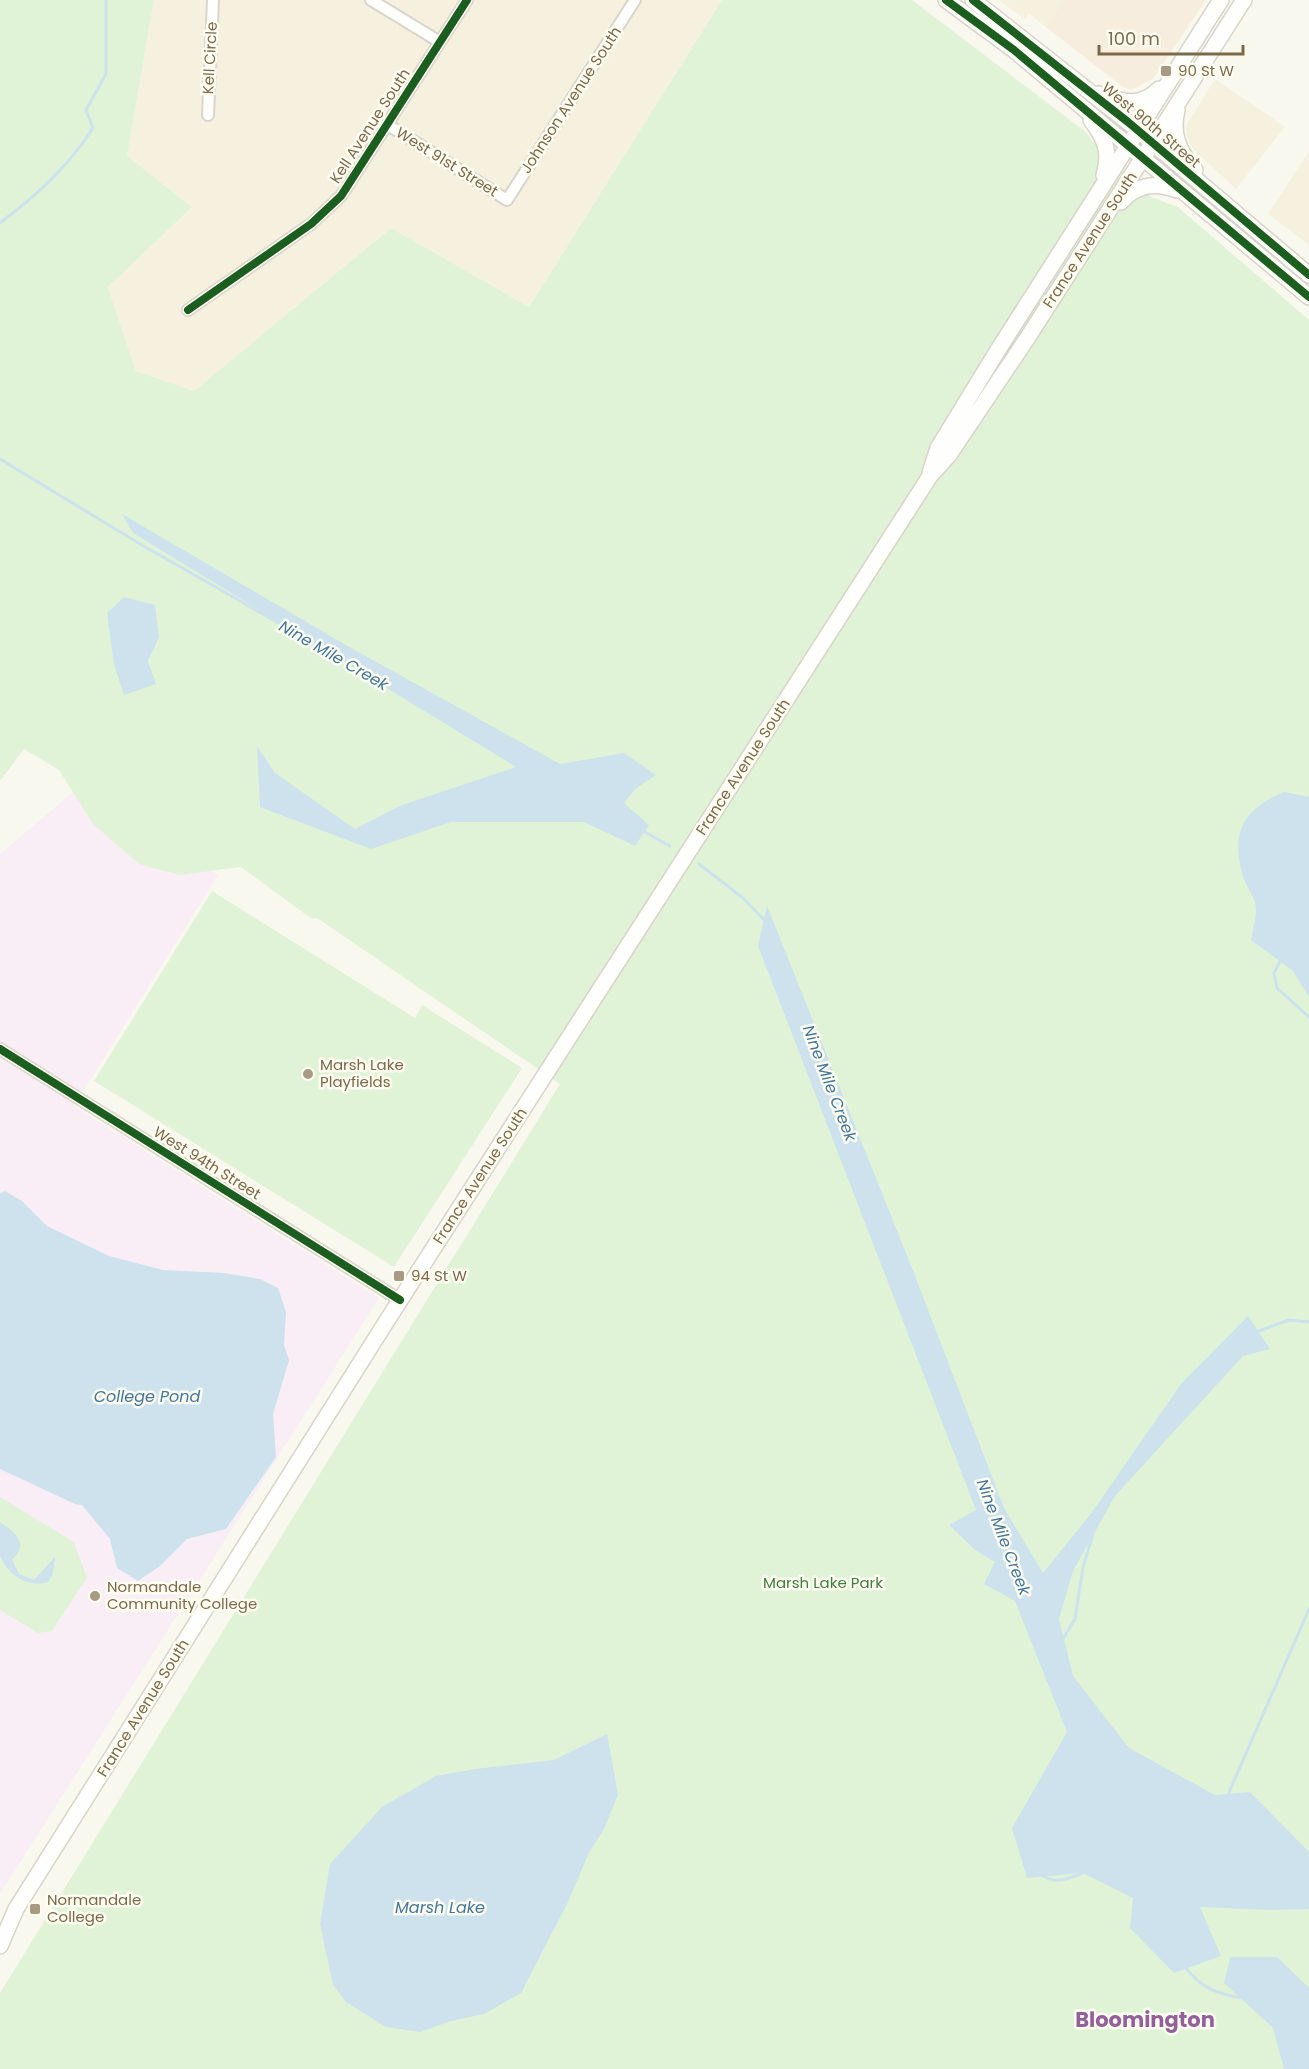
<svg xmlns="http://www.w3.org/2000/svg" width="1309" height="2069" font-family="Poppins,sans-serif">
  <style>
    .residential { fill: #f6f1de }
    .commercial { fill: #f7eddf }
    .education { fill: #f9eef5 }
    .green { fill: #e0f3d7 }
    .water { fill: #cde2ec }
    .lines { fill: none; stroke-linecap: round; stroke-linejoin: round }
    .stream { stroke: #cde2ec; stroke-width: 3 }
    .street-casing { stroke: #dad5cc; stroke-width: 14 }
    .secondary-casing { stroke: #d8d4c9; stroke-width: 18 }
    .street { stroke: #fefefc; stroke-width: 10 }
    .secondary { stroke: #fefefc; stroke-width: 15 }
    .cycleway-casing { stroke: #fffdf2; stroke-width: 11 }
    .cycleway { stroke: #1b5e20; stroke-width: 8 }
    .poi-dot { fill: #a89a83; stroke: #fffdf2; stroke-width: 2 }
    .labels { text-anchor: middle; stroke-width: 5; stroke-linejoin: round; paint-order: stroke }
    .street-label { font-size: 15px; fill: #7d6849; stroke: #fffdf2 }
    .poi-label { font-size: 15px; fill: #7d6849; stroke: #fffdf2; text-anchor: start }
    .park-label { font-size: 15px; fill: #407e3c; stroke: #fffdf2 }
    .water-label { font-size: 16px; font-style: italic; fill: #42769a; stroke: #fffdf2 }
    .district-label { font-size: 21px; font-weight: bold; fill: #936199; stroke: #fffdf2 }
  </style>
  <rect width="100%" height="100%" fill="#f9f8ee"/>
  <!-- residential -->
  <path class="residential" d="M154,0H722L529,307L391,228L194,391L136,371L108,287L192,207L127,156Z
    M998,0H1063L1046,27L1029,14L1025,19Z
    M1215,79L1285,127L1236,189L1193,149L1187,138L1186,125Z
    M1309,151V245L1268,214Z"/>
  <!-- commercial -->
  <path class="commercial" d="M1063,0H1206L1153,79L1131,90L1123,87L1046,27Z"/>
  <!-- education -->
  <path class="education" d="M81,785L218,875L74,1106L379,1298L0,1894V854Z"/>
  <!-- green -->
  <path class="green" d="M0,0H154L127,156L192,207L108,287L136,371L194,391L391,228L529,307L722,0H912L1086,132L1092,141L1151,197L1178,207L1309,320V2069H0V1993L560,1084L317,918L312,919L241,867L180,875L139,864L93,824L59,770L24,749L0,781Z
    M212,891L415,1018L422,1005L522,1068L394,1267L94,1081Z
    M0,1497L74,1542L87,1578L52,1631L38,1633L0,1610Z"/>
  <!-- water -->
  <path class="water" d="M122,514L344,644L560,764L624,753L656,775L635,789L624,803L649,825L635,846L584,822H451L371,849L260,807L257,746L275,773L355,829L402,805L516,767L133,533Z
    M124,597L155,605L159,637L148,661L156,684L124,695L114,665L107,613Z
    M1284,792L1309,797V997L1293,971L1251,940C1253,929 1258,913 1255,903C1252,892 1244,883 1242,873C1231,832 1244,808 1284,792Z
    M767,906L912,1268L1004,1508L1043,1573L1090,1515L1181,1384L1248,1316L1270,1349L1243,1356L1115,1496L1073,1571L1059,1619L1073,1676L1129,1748L1215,1795L1250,1792L1309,1852V1909L1272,1910L1200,1907L1221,1956L1174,1973L1130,1928L1133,1898L1083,1873L1027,1878L1012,1828L1067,1732L1015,1601L984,1584L995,1562L975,1550L949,1525L976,1510L758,946Z
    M5,1191L22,1201L47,1226L109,1256L163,1270L224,1273L260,1279L278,1288L286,1312L284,1345L289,1360L273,1414L276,1457L226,1529L187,1539L160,1566L138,1581L117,1568L110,1539L82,1505L75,1504L0,1469V1193Z
    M0,1522C15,1533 30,1543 12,1560L19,1574L34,1580L55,1557L53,1574L48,1582C27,1589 7,1573 0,1556C0,1548 0,1531 0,1522Z
    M607,1734L618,1795L604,1829L589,1853L567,1904L521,1993L484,2014L451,2021L420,2032L386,2027L346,2002L333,1985L320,1924L330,1864L382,1807L436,1776L475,1769L554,1760Z
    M1230,1957H1277L1309,1988V2069H1284L1273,2028L1224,1983Z"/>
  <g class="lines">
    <!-- stream -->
    <path class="stream" d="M0,223C37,195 68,167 93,128L86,110L106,74V0
      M0,459L140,544L319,646
      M643,831L670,846
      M699,864L743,898L765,921
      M1280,961L1274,973L1277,988L1309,1017
      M1256,1332L1289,1320L1309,1322
      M1063,1639L1075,1619L1083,1567L1093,1534
      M1227,1797L1309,1609
      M1041,1874C1054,1886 1071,1878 1085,1872
      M1185,1967C1201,1988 1217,1994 1243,1998"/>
    <defs>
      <path id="street" d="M371,0L440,42
        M208,115L213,0
        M388,125L507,200L635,0
        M188,310L311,224L341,196L467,0
        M0,1049L400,1300"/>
      <path id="secondary" d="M946,0L1014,50L1309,297
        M973,0L1128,122L1309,275
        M1099,94C1122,102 1141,108 1159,89
        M1177,110C1171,135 1179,151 1195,170
        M1091,120C1105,139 1111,152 1104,175
        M1121,202C1137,184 1155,182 1177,190
        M930,473L938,448L998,350L1221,0
        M0,1946L16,1909L388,1319L930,476L949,455L1028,337L1244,0"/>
    </defs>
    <!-- street casing -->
    <use href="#street" class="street-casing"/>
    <!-- secondary casing -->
    <use href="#secondary" class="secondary-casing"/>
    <!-- street -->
    <use href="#street" class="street"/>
    <!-- secondary -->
    <use href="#secondary" class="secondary"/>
    <defs>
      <path id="cycleway" d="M946,0L1014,50L1309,297
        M973,0L1128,122L1309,275
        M188,310L311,224L341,196L467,0
        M0,1049L400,1300"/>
    </defs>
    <!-- cycleway casing -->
    <use href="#cycleway" class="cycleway-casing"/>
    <!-- cycleway -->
    <use href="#cycleway" class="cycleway"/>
  </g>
  <!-- markers -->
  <g class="poi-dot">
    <rect x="1160" y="65" width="12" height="12" rx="3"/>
    <circle cx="308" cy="1074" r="6"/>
    <rect x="393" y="1270" width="12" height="12" rx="3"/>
    <circle cx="95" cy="1596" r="6"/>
    <rect x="29" y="1903" width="12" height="12" rx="3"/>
  </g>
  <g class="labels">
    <!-- street labels -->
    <g class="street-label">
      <text transform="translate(210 58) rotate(-87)" y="5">Kell Circle</text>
      <text transform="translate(571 100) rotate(-57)" y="5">Johnson Avenue South</text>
      <text transform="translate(1151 125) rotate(40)" y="5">West 90th Street</text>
      <text transform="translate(370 126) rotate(-57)" y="5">Kell Avenue South</text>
      <text transform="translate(447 162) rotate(32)" y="5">West 91st Street</text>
      <text transform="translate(1090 240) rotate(-57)" y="5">France Avenue South</text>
      <text transform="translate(743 767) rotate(-57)" y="5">France Avenue South</text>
      <text transform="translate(207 1163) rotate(32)" y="5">West 94th Street</text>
      <text transform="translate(480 1176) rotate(-57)" y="5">France Avenue South</text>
      <text transform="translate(143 1708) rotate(-58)" y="5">France Avenue South</text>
    </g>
    <!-- poi labels -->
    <g class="poi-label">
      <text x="1178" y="76">90 St W</text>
      <text x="320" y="1070">Marsh Lake<tspan x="320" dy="17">Playfields</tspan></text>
      <text x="411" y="1281">94 St W</text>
      <text x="107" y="1592">Normandale<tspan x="107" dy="17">Community College</tspan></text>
      <text x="47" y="1905">Normandale<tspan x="47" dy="17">College</tspan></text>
    </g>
    <!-- park labels -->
    <g class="park-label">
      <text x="823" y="1588">Marsh Lake Park</text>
    </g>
    <!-- water labels -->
    <g class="water-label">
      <text transform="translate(334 655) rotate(30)" y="6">Nine Mile Creek</text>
      <text transform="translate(830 1083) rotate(69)" y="6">Nine Mile Creek</text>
      <text x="147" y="1402">College Pond</text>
      <text transform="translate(1004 1537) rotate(69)" y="6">Nine Mile Creek</text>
      <text x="440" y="1913">Marsh Lake</text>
    </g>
    <!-- district labels -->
    <g class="district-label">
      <text x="1145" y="2027">Bloomington</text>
    </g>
  </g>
  <!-- scale -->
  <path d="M1099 45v9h144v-9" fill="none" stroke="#7d6849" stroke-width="3"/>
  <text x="1108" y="45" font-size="18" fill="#7d6849" stroke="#fffdf2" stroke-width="4.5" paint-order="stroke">100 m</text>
</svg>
